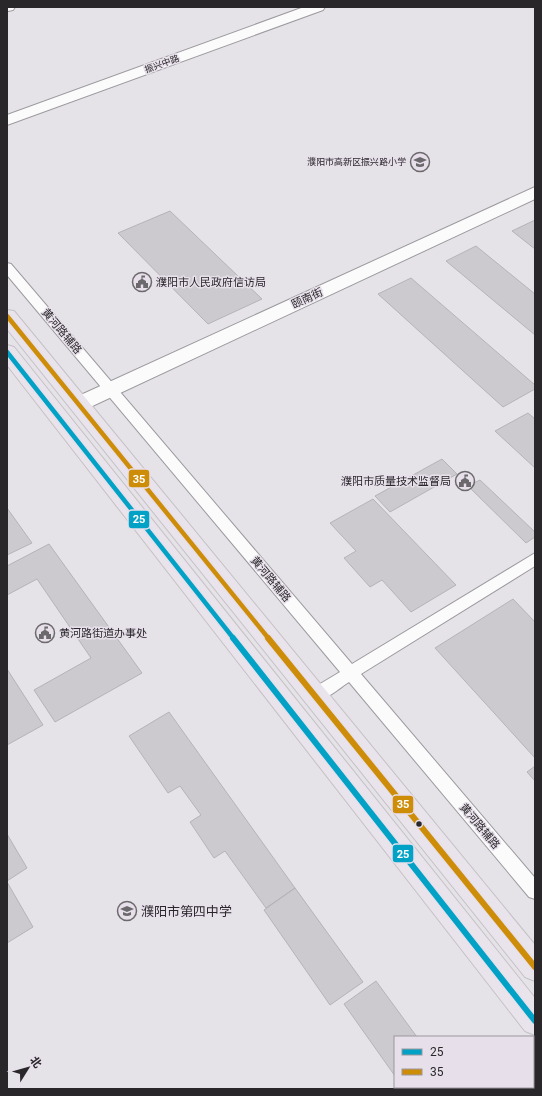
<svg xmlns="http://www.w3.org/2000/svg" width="542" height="1096" font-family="Roboto,'Noto Sans SC',sans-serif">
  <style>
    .building { fill: #cccace; stroke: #b6b3b7 }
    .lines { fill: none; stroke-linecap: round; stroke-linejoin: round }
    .service-casing { stroke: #9c9a9e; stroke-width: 2 }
    .minor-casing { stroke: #9c9a9e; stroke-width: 2 }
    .tertiary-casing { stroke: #9c9a9e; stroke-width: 2 }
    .primary-casing { stroke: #c4c1c5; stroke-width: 2 }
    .service { fill: #fbfbfc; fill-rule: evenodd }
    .minor { fill: #fbfbfc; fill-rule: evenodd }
    .tertiary { fill: #fbfbfc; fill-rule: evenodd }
    .primary { fill: #e9e4eb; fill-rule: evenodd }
    .bus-1-far1-casing { stroke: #e7e0eb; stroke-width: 8 }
    .bus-1-casing { stroke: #e7e0eb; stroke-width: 9 }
    .bus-2-far1-casing { stroke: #e7e0eb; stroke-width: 8 }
    .bus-2-casing { stroke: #e7e0eb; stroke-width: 9 }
    .bus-1-far1 { stroke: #02a2c6; stroke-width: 4.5 }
    .bus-1 { stroke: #02a2c6; stroke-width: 6 }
    .bus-2-far1 { stroke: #ce8d09; stroke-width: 4.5 }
    .bus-2 { stroke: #ce8d09; stroke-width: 6 }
    .bus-dot { fill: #2a272b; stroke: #e7e0eb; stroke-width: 1.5 }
    .labels { text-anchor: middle; stroke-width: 3; stroke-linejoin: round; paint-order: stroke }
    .far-street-label { font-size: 9px; fill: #2a272b; stroke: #e7e0eb }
    .far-poi-label { font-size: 9px; fill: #2a272b; stroke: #e7e0eb; text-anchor: end }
    .poi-label { font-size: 11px; fill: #2a272b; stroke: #e7e0eb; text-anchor: start }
    .street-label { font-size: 11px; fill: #2a272b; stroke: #e7e0eb }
    .near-poi-label { font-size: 13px; fill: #2a272b; stroke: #e7e0eb; text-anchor: start }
    .line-badge { stroke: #e7e0eb; stroke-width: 1.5 }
    .badge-label { font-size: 11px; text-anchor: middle; font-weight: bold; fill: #fff }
  </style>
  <rect width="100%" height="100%" fill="#e6e3e8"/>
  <!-- building -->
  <path class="building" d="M170,211L262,299L208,324L118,233Z
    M535,220V249L512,231Z
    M476,246L535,294V335L446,261Z
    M411,278L535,385V389L503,407L378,294Z
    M528,413L535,419V468L495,431Z
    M442,459L457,474L390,512L375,496Z
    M480,480L535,532V537L526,543L468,486Z
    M373,499L456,585L411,612L382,580L370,587L344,558L356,551L330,523Z
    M7,508L32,543L7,555Z
    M49,544L142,673L55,722L34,690L91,658L37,579L7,595V566Z
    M513,599L535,622V758L435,648Z
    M7,669L43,725L7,745Z
    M169,712L295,888L266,908L225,851L214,858L190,822L201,815L180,786L168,793L129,736Z
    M535,766V781L527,772Z
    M7,834L27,868L7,881Z
    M7,882L33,927L7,943Z
    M295,888L363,982L330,1005L264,910Z
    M376,981L417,1037H395V1076L344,1004Z
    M403,1087H436L433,1089H404Z"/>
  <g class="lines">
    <defs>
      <path id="service" d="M7,263L11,264L352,664L535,553V566L361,674L535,878V899L529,897L349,682C338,689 322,704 310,700L307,695L310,690L340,672L7,275Z"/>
      <path id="minor" d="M7,7H15L13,10L8,11Z
        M535,187V199L86,409L79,411L72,409L69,404L72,399Z"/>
      <path id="tertiary" d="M304,7H325L323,10L7,125V115Z"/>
      <path id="primary" d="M7,310L14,311L535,945V981L525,977L7,329Z
        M7,345L14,347L535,998V1035L525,1031L7,365Z"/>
    </defs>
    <!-- service casing -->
    <use href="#service" class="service-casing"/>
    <!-- minor casing -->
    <use href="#minor" class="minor-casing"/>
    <!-- tertiary casing -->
    <use href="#tertiary" class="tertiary-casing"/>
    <!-- primary casing -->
    <use href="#primary" class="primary-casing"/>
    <!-- service -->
    <use href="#service" class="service"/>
    <!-- minor -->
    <use href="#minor" class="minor"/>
    <!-- tertiary -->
    <use href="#tertiary" class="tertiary"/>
    <!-- primary -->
    <use href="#primary" class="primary"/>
    <defs>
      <path id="bus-1-far1" d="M7,352L234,639"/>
      <path id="bus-1" d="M233,638L535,1021"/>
      <path id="bus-2-far1" d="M7,316L269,639"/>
      <path id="bus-2" d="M268,638L535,967"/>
    </defs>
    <!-- bus-1-far1 casing -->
    <use href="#bus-1-far1" class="bus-1-far1-casing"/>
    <!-- bus-1 casing -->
    <use href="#bus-1" class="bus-1-casing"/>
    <!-- bus-2-far1 casing -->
    <use href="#bus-2-far1" class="bus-2-far1-casing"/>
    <!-- bus-2 casing -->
    <use href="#bus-2" class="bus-2-casing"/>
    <!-- bus-1-far1 -->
    <use href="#bus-1-far1" class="bus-1-far1"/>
    <!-- bus-1 -->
    <use href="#bus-1" class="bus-1"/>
    <!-- bus-2-far1 -->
    <use href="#bus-2-far1" class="bus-2-far1"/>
    <!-- bus-2 -->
    <use href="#bus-2" class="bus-2"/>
  </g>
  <!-- icons -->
  <defs>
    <symbol id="school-ring" viewBox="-11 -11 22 22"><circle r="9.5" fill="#e7e0eb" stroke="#6c696d" stroke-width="1.5"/><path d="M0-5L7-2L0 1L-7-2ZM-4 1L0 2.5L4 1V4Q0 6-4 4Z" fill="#6c696d"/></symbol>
    <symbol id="civic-ring" viewBox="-11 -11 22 22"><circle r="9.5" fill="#e7e0eb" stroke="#6c696d" stroke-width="1.5"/><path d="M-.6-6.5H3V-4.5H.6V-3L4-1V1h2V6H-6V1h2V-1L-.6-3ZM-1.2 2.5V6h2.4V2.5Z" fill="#6c696d"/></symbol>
  </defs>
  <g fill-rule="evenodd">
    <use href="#school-ring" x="409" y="151" width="22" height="22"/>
    <use href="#civic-ring" x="131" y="271" width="22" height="22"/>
    <use href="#civic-ring" x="454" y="470" width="22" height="22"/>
    <use href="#civic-ring" x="34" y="622" width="22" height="22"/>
    <use href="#school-ring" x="116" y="900" width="22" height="22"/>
  </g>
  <!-- markers -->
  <circle class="bus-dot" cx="419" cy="824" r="3.5"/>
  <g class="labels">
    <!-- far-street labels -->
    <g class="far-street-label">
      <text transform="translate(162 64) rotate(-20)" y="3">振兴中路</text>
    </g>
    <!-- far-poi labels -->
    <g class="far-poi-label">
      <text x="406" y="165">濮阳市高新区振兴路小学</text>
    </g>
    <!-- poi labels -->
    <g class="poi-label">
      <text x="156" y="286">濮阳市人民政府信访局</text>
      <text x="451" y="485" text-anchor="end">濮阳市质量技术监督局</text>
      <text x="59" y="637">黄河路街道办事处</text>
    </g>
    <!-- street labels -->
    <g class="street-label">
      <text transform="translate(307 298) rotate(-25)" y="4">颐南街</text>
      <text transform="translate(62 331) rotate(50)" y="4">黄河路辅路</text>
      <text transform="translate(271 579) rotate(50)" y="4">黄河路辅路</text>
      <text transform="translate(480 826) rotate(50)" y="4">黄河路辅路</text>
    </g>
    <!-- near-poi labels -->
    <g class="near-poi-label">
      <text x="141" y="916">濮阳市第四中学</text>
    </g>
  </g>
  <g class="line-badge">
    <rect x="128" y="469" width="22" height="19" rx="4" fill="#ce8d09"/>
    <rect x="128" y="510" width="22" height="19" rx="4" fill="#02a2c6"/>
    <rect x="392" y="795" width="22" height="19" rx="4" fill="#ce8d09"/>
    <rect x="392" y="844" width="22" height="19" rx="4" fill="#02a2c6"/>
  </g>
  <g class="badge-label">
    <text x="139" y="483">35</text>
    <text x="139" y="523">25</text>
    <text x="403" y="808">35</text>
    <text x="403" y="858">25</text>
  </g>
  <!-- border -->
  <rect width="542" height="1096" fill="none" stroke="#2a272b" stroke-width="16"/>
  <!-- legend -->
  <rect x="394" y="1036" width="140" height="52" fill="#e7e0eb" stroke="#9b969e"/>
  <rect x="402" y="1049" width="20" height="6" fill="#02a2c6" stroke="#9b969e"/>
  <text x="430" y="1056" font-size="12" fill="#2a272b">25</text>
  <rect x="402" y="1069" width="20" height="6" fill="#ce8d09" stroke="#9b969e"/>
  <text x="430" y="1076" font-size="12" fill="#2a272b">35</text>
  <!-- north arrow -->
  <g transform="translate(28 1068) rotate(53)" stroke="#e7e0eb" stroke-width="3" paint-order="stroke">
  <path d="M0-3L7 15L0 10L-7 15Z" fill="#2a272b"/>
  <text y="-6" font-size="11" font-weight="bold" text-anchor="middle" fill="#2a272b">北</text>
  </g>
</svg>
